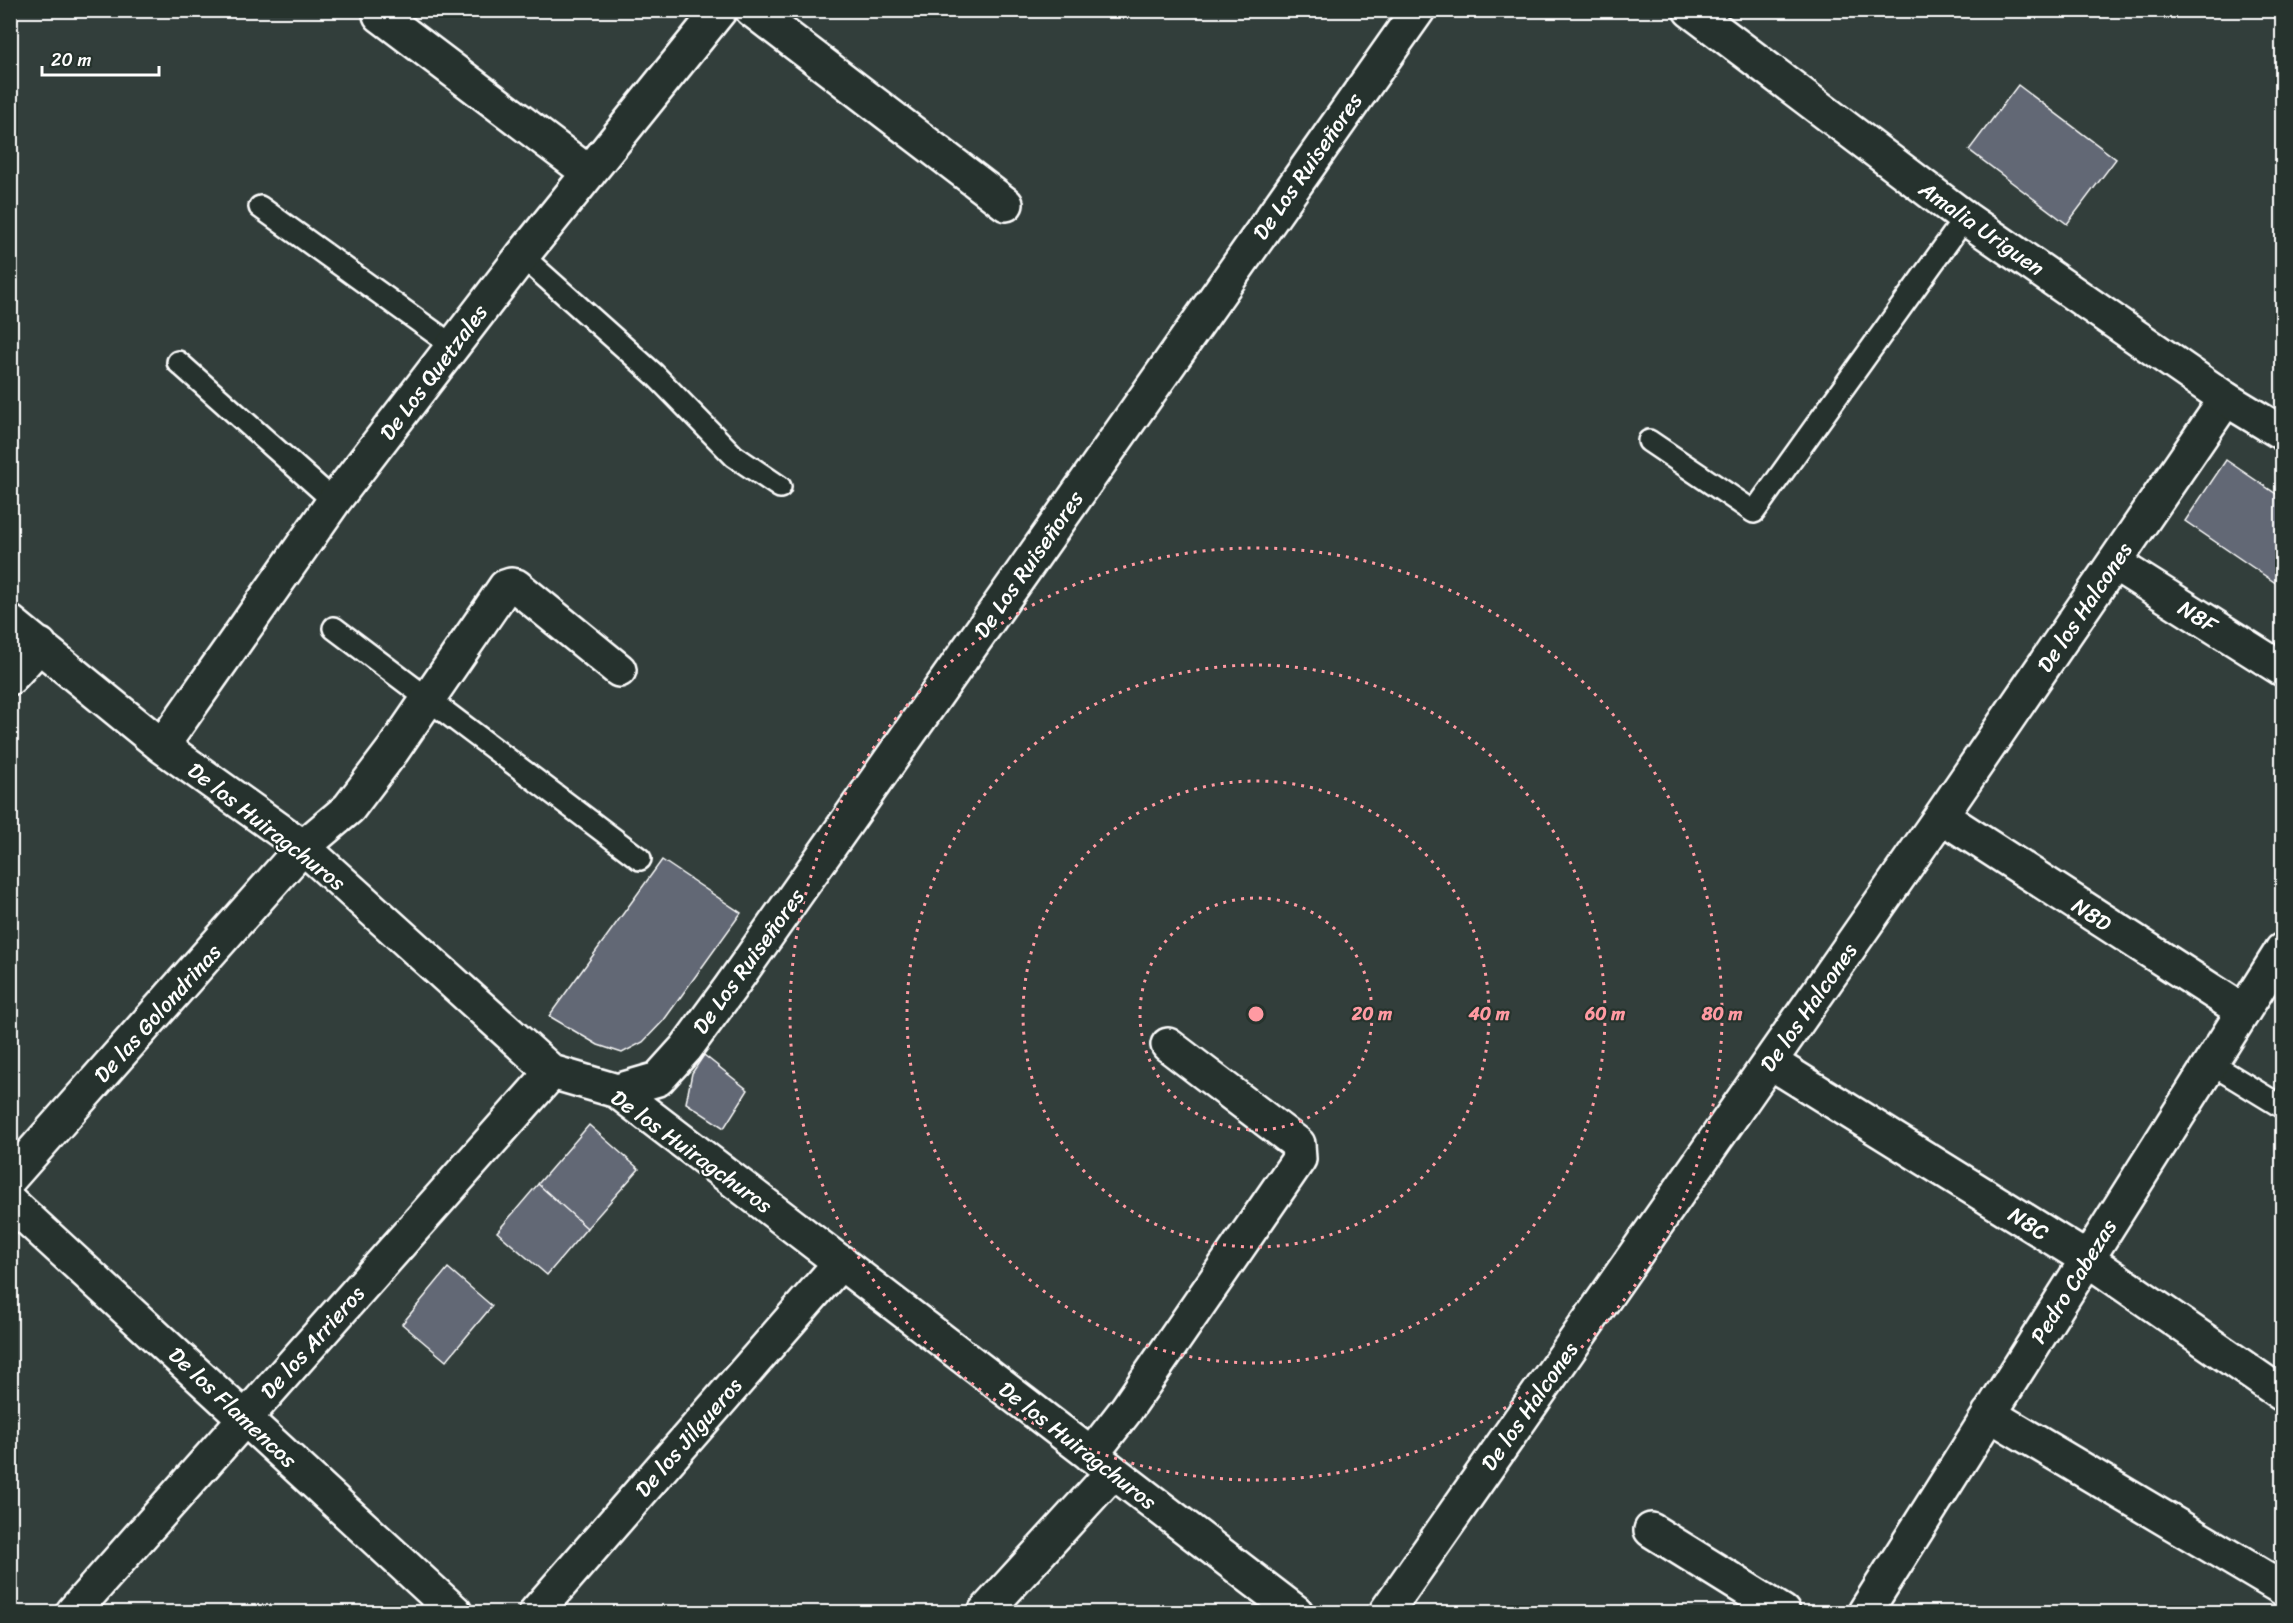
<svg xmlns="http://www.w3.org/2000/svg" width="2293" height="1623" font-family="Sriracha,sans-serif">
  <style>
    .building { fill: #626875; stroke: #fff; stroke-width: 1.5 }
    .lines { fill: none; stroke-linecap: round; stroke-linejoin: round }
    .lane-casing { stroke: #fff; stroke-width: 26 }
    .street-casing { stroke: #fff; stroke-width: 38 }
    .secondary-casing { stroke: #fff; stroke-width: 38 }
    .lane { stroke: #26332d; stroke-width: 21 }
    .street { stroke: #26332d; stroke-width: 33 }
    .secondary { stroke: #26332d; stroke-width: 33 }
    .ring { fill: none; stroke: #ff9aa2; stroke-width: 3; stroke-dasharray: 3 6 }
    .labels { text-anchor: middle; stroke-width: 4.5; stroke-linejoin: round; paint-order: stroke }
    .street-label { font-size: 22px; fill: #fff; stroke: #26332d }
    .centre { fill: #ff9aa2; stroke: #26332d; stroke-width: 3 }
    .ring-label { font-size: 18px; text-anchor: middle; font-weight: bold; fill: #ff9aa2; stroke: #26332d; stroke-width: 4.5; stroke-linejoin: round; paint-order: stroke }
  </style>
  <rect width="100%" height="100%" fill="#323e3b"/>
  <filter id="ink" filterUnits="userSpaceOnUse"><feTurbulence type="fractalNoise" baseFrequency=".0167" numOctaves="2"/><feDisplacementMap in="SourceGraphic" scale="12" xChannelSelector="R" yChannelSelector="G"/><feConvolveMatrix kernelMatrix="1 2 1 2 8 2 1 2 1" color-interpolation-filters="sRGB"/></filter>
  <g filter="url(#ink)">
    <!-- building -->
    <path class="building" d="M2018,85L2116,159L2067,224L1969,150Z
      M2226,460L2282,498V582L2280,586L2185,521Z
      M662,860L741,913L664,1020L643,1042L622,1053L598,1045L549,1016Z
      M704,1055L748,1090L724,1128L686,1103L692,1073Z
      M589,1125L639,1169L587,1228L538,1184Z
      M538,1184L587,1228L547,1275L497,1232Z
      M448,1268L492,1306L446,1361L402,1324Z"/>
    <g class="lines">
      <defs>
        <path id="lane" d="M260,207L453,346
          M522,256L654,374L734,456L780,487
          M178,362L334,501
          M1649,441L1754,512L1965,218
          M334,628L640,859
          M2210,1063L2282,1107"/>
        <path id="street" d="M752,10L1006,204
          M380,15L589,173
          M2114,563L2282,669
          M10,622L162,746L303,847L552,1072L617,1091L1296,1612
          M10,678L40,645
          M162,746L334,501L522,256L720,10
          M1941,816L2243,1011
          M1770,1062L2087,1259L2282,1394
          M617,1091L658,1079L686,1048L730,988L1418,10
          M10,1178L303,847L349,808L393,750L505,587L511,585L516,586L619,670
          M10,1202L455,1612
          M1989,1414L2282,1588
          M1091,1455L1126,1410L1299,1159L1298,1144L1168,1045
          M1651,1530L1783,1612
          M73,1612L552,1072
          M536,1612L841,1262
          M985,1612L1113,1472
          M1386,1612L1941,816L2226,399
          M1865,1612L2282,950"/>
        <path id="secondary" d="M1690,10L1965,218L2226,399L2282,433"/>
      </defs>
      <!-- lane casing -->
      <use href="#lane" class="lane-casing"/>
      <!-- street casing -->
      <use href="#street" class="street-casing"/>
      <!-- secondary casing -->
      <use href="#secondary" class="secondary-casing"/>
      <!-- lane -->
      <use href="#lane" class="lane"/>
      <!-- street -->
      <use href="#street" class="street"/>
      <!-- secondary -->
      <use href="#secondary" class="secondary"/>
    </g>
  </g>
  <!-- distance rings -->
  <g class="ring">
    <circle cx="1256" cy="1014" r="116"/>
    <circle cx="1256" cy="1014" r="233"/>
    <circle cx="1256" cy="1014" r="349"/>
    <circle cx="1256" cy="1014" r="466"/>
  </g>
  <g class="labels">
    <!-- street labels -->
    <g class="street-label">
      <text transform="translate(1307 166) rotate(-55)" y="8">De Los Ruiseñores</text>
      <text transform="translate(1982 228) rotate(35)" y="8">Amalia Uriguen</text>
      <text transform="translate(433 372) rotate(-53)" y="8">De Los Quetzales</text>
      <text transform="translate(1028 564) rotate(-55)" y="8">De Los Ruiseñores</text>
      <text transform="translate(2084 607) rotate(-56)" y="8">De los Halcones</text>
      <text transform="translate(2198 616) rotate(32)" y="8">N8F</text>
      <text transform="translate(267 826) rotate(38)" y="8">De los Huiragchuros</text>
      <text transform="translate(2092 914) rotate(33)" y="8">N8D</text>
      <text transform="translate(748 961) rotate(-54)" y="8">De Los Ruiseñores</text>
      <text transform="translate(1808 1007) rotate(-55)" y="8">De los Halcones</text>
      <text transform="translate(157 1013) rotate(-48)" y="8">De las Golondrinas</text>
      <text transform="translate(692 1151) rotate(36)" y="8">De los Huiragchuros</text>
      <text transform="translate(2029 1223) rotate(32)" y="8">N8C</text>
      <text transform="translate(2073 1281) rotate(-58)" y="8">Pedro Cabezas</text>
      <text transform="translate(312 1342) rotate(-48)" y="8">De los Arrieros</text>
      <text transform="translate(1529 1406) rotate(-55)" y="8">De los Halcones</text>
      <text transform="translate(233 1407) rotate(43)" y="8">De los Flamencos</text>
      <text transform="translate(688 1437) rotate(-49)" y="8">De los Jilgueros</text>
      <text transform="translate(1078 1445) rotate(38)" y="8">De los Huiragchuros</text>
    </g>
  </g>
  <circle cx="1256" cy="1014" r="9" class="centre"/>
  <g class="ring-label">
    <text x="1372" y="1020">20 m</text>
    <text x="1489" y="1020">40 m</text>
    <text x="1605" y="1020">60 m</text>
    <text x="1722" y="1020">80 m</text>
  </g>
  <!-- margin -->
  <rect width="2293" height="1623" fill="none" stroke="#26332d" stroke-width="36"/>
  <rect x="18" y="18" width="2257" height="1587" fill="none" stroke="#fff" stroke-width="2" filter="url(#ink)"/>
  <!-- scale -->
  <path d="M42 66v9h117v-9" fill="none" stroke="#ffffff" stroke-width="3"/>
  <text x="51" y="66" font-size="18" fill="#ffffff" stroke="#26332d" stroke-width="4.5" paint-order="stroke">20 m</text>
</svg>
